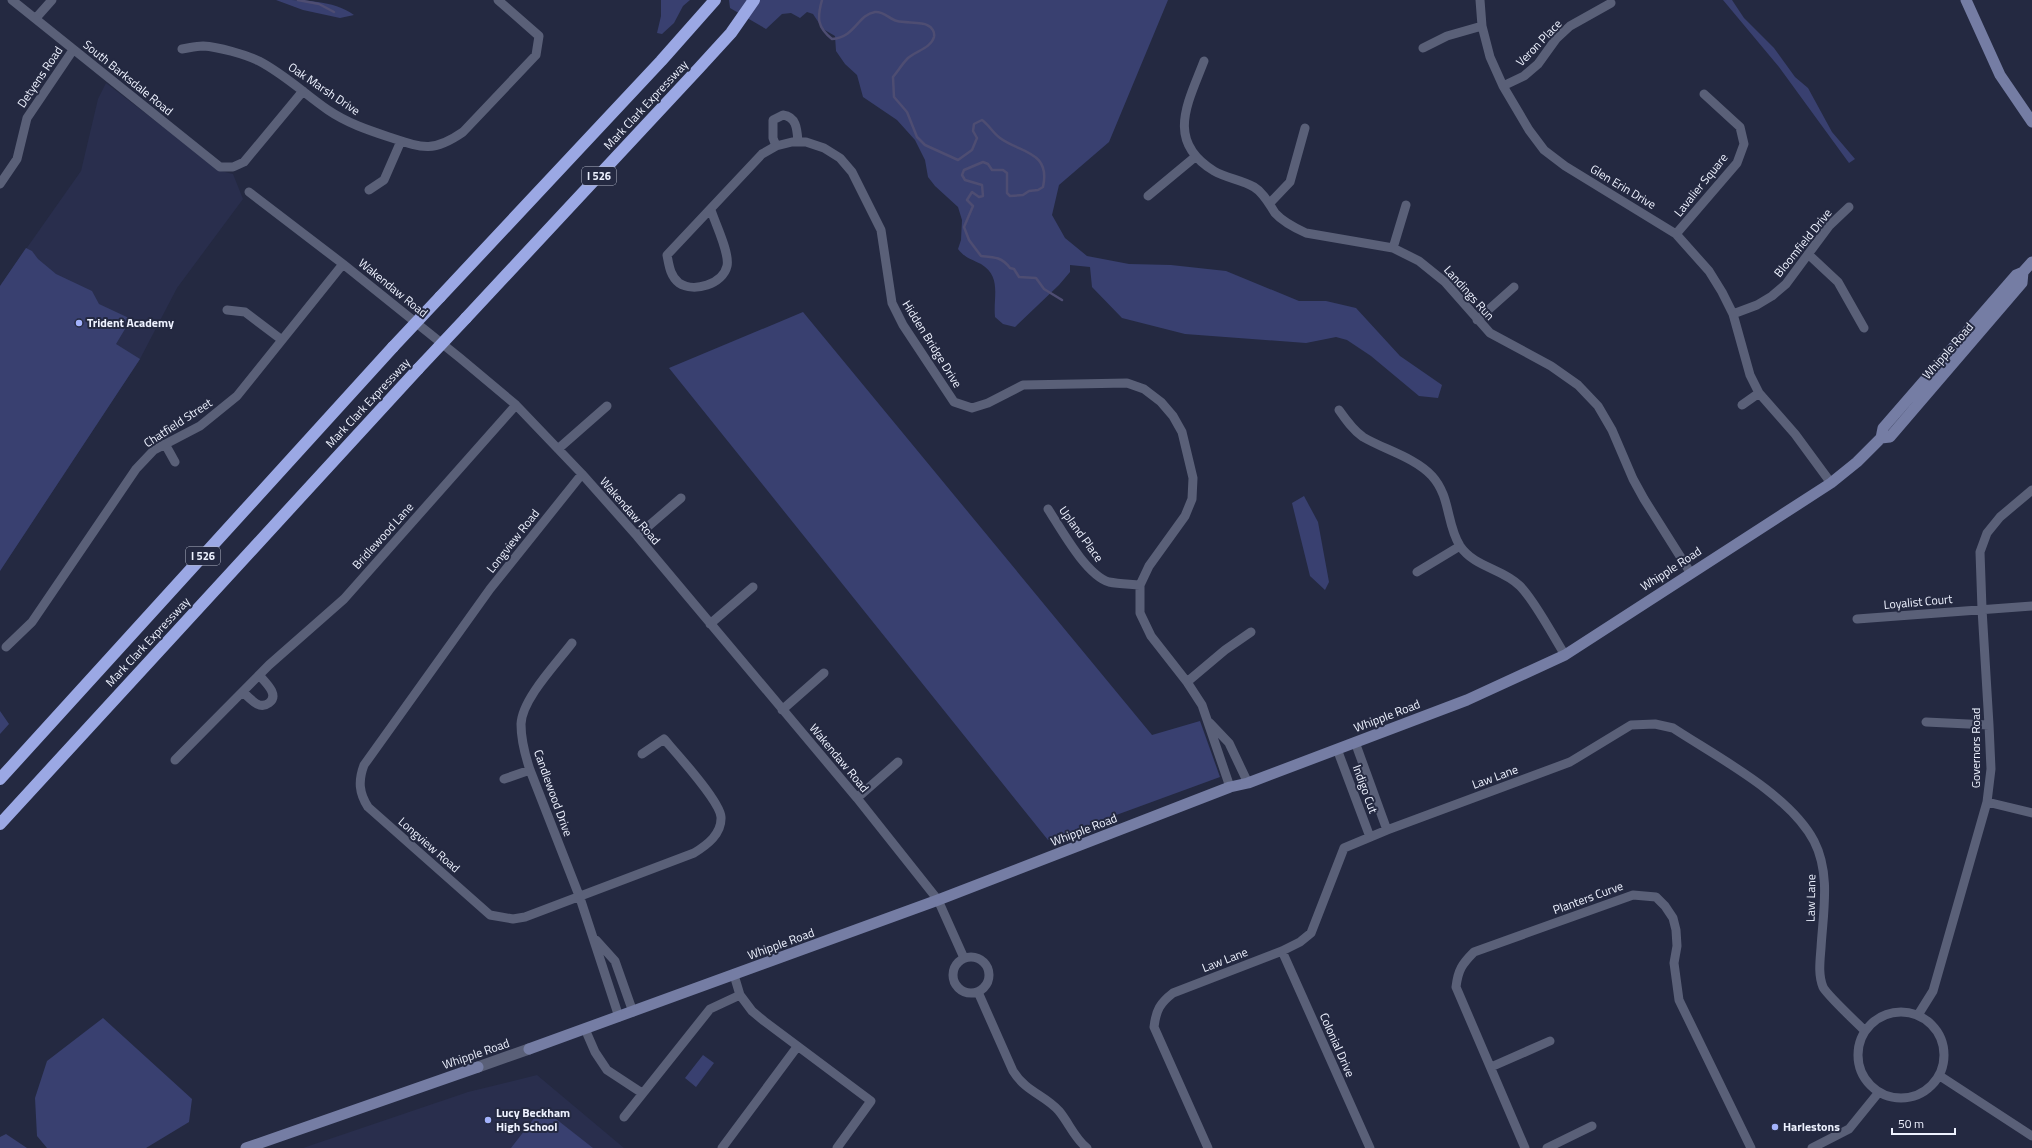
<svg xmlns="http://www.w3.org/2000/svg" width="2032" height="1148" font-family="'Titillium Web',sans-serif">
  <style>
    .built { fill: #292e4d }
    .green { fill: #394070 }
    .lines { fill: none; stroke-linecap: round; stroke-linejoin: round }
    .stream { stroke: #4e4d72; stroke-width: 2.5 }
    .minor { stroke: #5a6078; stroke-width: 9 }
    .tertiary { stroke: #5a6078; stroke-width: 11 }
    .secondary { stroke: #757da4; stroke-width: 11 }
    .motorway { stroke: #9ba8e4; stroke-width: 12 }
    .motorway-bridge { stroke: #9ba8e4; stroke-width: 12 }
    .poi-dot { fill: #a3b2fc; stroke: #242941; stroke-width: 1.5 }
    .labels { text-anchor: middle; stroke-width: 4; stroke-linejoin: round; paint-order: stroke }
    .shield { fill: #242941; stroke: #b1b6c6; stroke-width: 1 }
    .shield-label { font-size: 11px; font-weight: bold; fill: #eef2ff }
    .street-label { font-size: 12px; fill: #eef2ff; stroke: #242941 }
    .poi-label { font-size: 12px; font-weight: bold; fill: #eef2ff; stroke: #242941; text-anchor: start }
  </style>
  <rect width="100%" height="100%" fill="#242941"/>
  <!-- built -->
  <path class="built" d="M106,83L221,171L233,174L243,199L177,288L140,359L0,571V286L81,171L98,99Z
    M537,1075L624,1148H303L468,1092Z"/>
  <!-- green -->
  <path class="green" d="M276,0C303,0 333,0 354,15L340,18L303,10Z
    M661,0H690L683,6L674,23L662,34L657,33L661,16Z
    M729,0H1168L1109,142L1059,185L1052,215L1065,238L1087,256L1129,264L1171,265L1226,271L1299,301H1326L1356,308L1400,356L1442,385L1438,398L1419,396L1371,356L1347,340L1336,337L1306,343L1185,334L1122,318L1092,287L1090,267L1070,265V272L1059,285L1015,327L1003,324L995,317C993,296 1002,277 981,264C971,259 965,258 958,249L961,240L962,220L958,207L935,186L928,177L925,160L915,140L897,120L863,97L857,75L845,64L836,51L835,36L823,29L813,14L807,12L800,18L791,13L782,14L766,29L730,8Z
    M1723,0H1732L1744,18L1774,48L1795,77L1808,88L1832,132L1855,159L1849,163L1779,67Z
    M26,248L32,251L38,259L56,274L92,291L99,304L131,319L116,344L140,359L0,571V286Z
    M803,312L1152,735L1200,721L1220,777L1048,840L669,368Z
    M1304,496L1318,522L1329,582L1325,590L1310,576L1292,503Z
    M0,711L9,724L0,734Z
    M103,1018L192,1099L189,1122L146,1148H47L37,1136L35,1098L47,1061Z
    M703,1055L714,1063L696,1087L685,1078Z
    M542,1108L593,1148H511Z
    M6,1134L27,1148H0V1137Z"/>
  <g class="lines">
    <!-- stream -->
    <path class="stream" d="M298,0L319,4L334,12
      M822,0C817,18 817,27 832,39C856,37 857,15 875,12C884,11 889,19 897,21C905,23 922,22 927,25C932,27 935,32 934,37C931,48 916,51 908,58C902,64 898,71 893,77L894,97L907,112L917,137L925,145L958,160L972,150L977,138L973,131L974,124L982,120C989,125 993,133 1000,138C1020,153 1051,151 1043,187L1038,190L1029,191L1023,195L1010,196L1007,193V173L1003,170H992L988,164L983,162L964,170L962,175L965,180L982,185L983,196L979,197L972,192L967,200L973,206L964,227L969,240L981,256C994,257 1002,257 1010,268L1014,269L1019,277L1036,278L1044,289L1062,300"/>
    <!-- minor -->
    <path class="minor" d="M12,0L220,167H233L244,162L303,91
      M1480,0L1482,26L1490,57L1503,86L1529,130L1544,150L1565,166L1676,234L1709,271L1722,292L1733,314L1750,375L1759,393L1795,434L1831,483
      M36,18L52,0
      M1423,48L1447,36L1482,26
      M182,49C189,48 196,46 203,46C219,47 244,54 259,61C284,74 305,94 328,110C347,123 368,130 389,137C422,148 433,153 463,132L536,55L539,36L498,0
      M1204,61C1188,103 1165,141 1214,171C1226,178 1242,180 1254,187C1264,193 1269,204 1275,213C1283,222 1295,228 1306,233L1393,248L1419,261L1445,282L1490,333L1551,366L1578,385L1598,406L1612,430L1633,479L1644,499L1690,572
      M1503,86L1524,76L1538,64L1556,39L1570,26L1611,3
      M776,146L773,138V120L783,115C797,117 797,130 798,142
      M0,184L17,159L27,118L73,50
      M369,190L384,180L401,141
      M249,192L343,264L460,358L516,405L582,474L637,536L857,798L938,900L964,958
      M1148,196L1195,157
      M1270,203L1290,182L1305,128
      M711,210C715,223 730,253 727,266C723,284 694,293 679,283C670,276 669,265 667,255L762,154L776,146L792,142H806L824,148L840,158L852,172L881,230L892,303L903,325L954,402L972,408L988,403L1023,385L1127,383L1144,389L1161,402L1173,416L1182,432L1193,478L1192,499L1185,516L1149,566L1140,585V613L1151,636L1187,682L1202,705L1230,787
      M1676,234L1737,163L1744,144L1740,127L1704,94
      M1393,248L1406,205
      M1808,254L1838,282L1864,328
      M227,310L245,312L282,340
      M1733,314L1757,305L1772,296L1786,284L1829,226L1849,207
      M1477,320L1514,287
      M1742,405L1759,393
      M1339,410C1346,420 1353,430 1363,437C1385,450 1414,457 1432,476C1451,497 1446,524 1460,546C1475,568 1502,568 1520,586C1535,601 1553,636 1565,655
      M165,444L175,462
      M558,449L607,406
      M582,474L490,589L364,765C358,781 359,793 368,807L490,915L513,919L525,917L694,853C707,845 722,834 721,817C720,801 676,753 664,739L642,754
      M1048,509C1061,529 1086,575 1109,582C1119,584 1130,584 1140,585
      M637,536L681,498
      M1417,572L1460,546
      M1857,619L2032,606
      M710,624L753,587
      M572,643C557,663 522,699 521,724C521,739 525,755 530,770L580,898L619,1017
      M6,647L32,622L136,469L154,450L200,426L237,396L343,264
      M1187,682L1225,650L1251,632
      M243,692C247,696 252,701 257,704C261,706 265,706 269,703C280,695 265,682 259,675
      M782,710L824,673
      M1926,722L1989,725
      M1210,723L1229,743L1248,783
      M1355,742L1387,830
      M1337,749L1370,837
      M175,760L269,665L344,599L516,405
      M504,779L530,770
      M857,798L898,762
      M1987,802L2032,813
      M596,940L615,961L633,1012
      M1282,951L1370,1148
      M953 975a18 18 0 1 1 36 0a18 18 0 1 1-36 0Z
      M978,992L1013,1071C1026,1092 1045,1095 1059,1111C1069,1123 1075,1139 1087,1148
      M740,995L752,1011L764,1021L871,1101L837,1148
      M1858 1055a43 43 0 1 1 86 0a43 43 0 1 1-86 0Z
      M1918,1015L1933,991L1987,802L1991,769L1989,725L1982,609L1980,552L1987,533L2000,517L2032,490
      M585,1029L595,1052L607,1070L642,1093
      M1491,1067L1550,1041
      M1940,1076L2032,1136
      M624,1117L710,1009L740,995L734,975
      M722,1148L797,1047
      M1208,1148L1154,1027C1156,1010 1160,1003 1173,993L1282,951L1300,942L1311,933L1344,848L1387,830L1570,762L1631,725L1655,724L1673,728C1717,757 1789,794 1814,841C1831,874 1823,913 1821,948C1820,961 1818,975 1823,987C1826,994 1857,1023 1865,1031
      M1525,1148L1456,987C1458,970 1462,964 1474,952L1633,895L1656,897L1665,906L1673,918L1676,930L1677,946L1674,963L1679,1000L1751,1148
      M1547,1148L1592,1126
      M1812,1148L1849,1129L1879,1092"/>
    <!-- tertiary -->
    <path class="tertiary" d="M478,1067L529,1049"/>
    <!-- secondary -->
    <path class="secondary" d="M1966,0L2000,75L2032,122
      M1881,438L1890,437L2022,283L2023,272
      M529,1049L938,900L1230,787L1248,783L1467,700L1565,655L1831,483L1857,462L1881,438L1883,428L2016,275L2023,272L2032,262
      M246,1148L478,1067"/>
    <!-- motorway -->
    <path class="motorway" d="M440,297L661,61L715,0
      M466,318L699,68L731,33L754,0
      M0,779L393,347
      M0,824L418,369"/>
    <!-- motorway-bridge -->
    <path class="motorway-bridge" d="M393,347L440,297
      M418,369L466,318"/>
  </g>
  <!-- markers -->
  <g class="poi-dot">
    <circle cx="79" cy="323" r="4"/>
    <circle cx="488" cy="1120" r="4"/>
    <circle cx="1775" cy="1127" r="4"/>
  </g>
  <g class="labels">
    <!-- shield labels -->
    <g class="shield">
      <rect x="582" y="167" width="34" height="18" rx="3"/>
      <rect x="186" y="547" width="34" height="18" rx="3"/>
    </g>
    <g class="shield-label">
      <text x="599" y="180">I 526</text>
      <text x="203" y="560">I 526</text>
    </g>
    <!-- street labels -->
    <g class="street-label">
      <text transform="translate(1539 43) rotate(-46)" y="4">Veron Place</text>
      <text transform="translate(40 77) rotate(-56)" y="4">Detyens Road</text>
      <text transform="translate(128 78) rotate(39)" y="4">South Barksdale Road</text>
      <text transform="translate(324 89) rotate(34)" y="4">Oak Marsh Drive</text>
      <text transform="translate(646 105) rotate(-47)" y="4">Mark Clark Expressway</text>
      <text transform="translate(1701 185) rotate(-51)" y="4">Lavalier Square</text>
      <text transform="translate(1623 187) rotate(31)" y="4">Glen Erin Drive</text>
      <text transform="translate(1803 243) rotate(-51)" y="4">Bloomfield Drive</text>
      <text transform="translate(393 288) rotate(39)" y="4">Wakendaw Road</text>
      <text transform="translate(1469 293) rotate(48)" y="4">Landings Run</text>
      <text transform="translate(932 344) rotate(58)" y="4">Hidden Bridge Drive</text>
      <text transform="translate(1948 351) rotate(-49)" y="4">Whipple Road</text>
      <text transform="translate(368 403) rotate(-47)" y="4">Mark Clark Expressway</text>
      <text transform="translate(178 423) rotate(-33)" y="4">Chatfield Street</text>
      <text transform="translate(630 511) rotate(49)" y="4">Wakendaw Road</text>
      <text transform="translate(1081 534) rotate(54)" y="4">Upland Place</text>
      <text transform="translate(383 536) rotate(-48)" y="4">Bridlewood Lane</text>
      <text transform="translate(513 541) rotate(-52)" y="4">Longview Road</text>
      <text transform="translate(1671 569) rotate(-33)" y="4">Whipple Road</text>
      <text transform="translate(1918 602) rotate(-5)" y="4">Loyalist Court</text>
      <text transform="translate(148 642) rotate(-47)" y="4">Mark Clark Expressway</text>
      <text transform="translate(1387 716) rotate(-21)" y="4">Whipple Road</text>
      <text transform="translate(1976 748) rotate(-90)" y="4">Governors Road</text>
      <text transform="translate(839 758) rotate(50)" y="4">Wakendaw Road</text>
      <text transform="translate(1495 777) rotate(-20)" y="4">Law Lane</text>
      <text transform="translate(1365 789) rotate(70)" y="4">Indigo Cut</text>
      <text transform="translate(553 793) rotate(70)" y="4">Candlewood Drive</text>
      <text transform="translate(1084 830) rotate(-21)" y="4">Whipple Road</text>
      <text transform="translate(429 845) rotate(41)" y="4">Longview Road</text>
      <text transform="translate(1588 898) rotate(-20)" y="4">Planters Curve</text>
      <text transform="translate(1811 898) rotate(-89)" y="4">Law Lane</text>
      <text transform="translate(781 944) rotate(-20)" y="4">Whipple Road</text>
      <text transform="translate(1225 960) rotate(-21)" y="4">Law Lane</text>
      <text transform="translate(1337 1045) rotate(66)" y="4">Colonial Drive</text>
      <text transform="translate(476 1054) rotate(-19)" y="4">Whipple Road</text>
    </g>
    <!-- poi labels -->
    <g class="poi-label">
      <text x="87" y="327">Trident Academy</text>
      <text x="496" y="1117">Lucy Beckham<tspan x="496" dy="14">High School</tspan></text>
      <text x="1783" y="1131">Harlestons</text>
    </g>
  </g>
  <!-- scale -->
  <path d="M1892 1128v6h63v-6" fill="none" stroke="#eef2ff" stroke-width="2"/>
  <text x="1898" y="1128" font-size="12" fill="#eef2ff" stroke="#242941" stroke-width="3" paint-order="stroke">50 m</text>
</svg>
